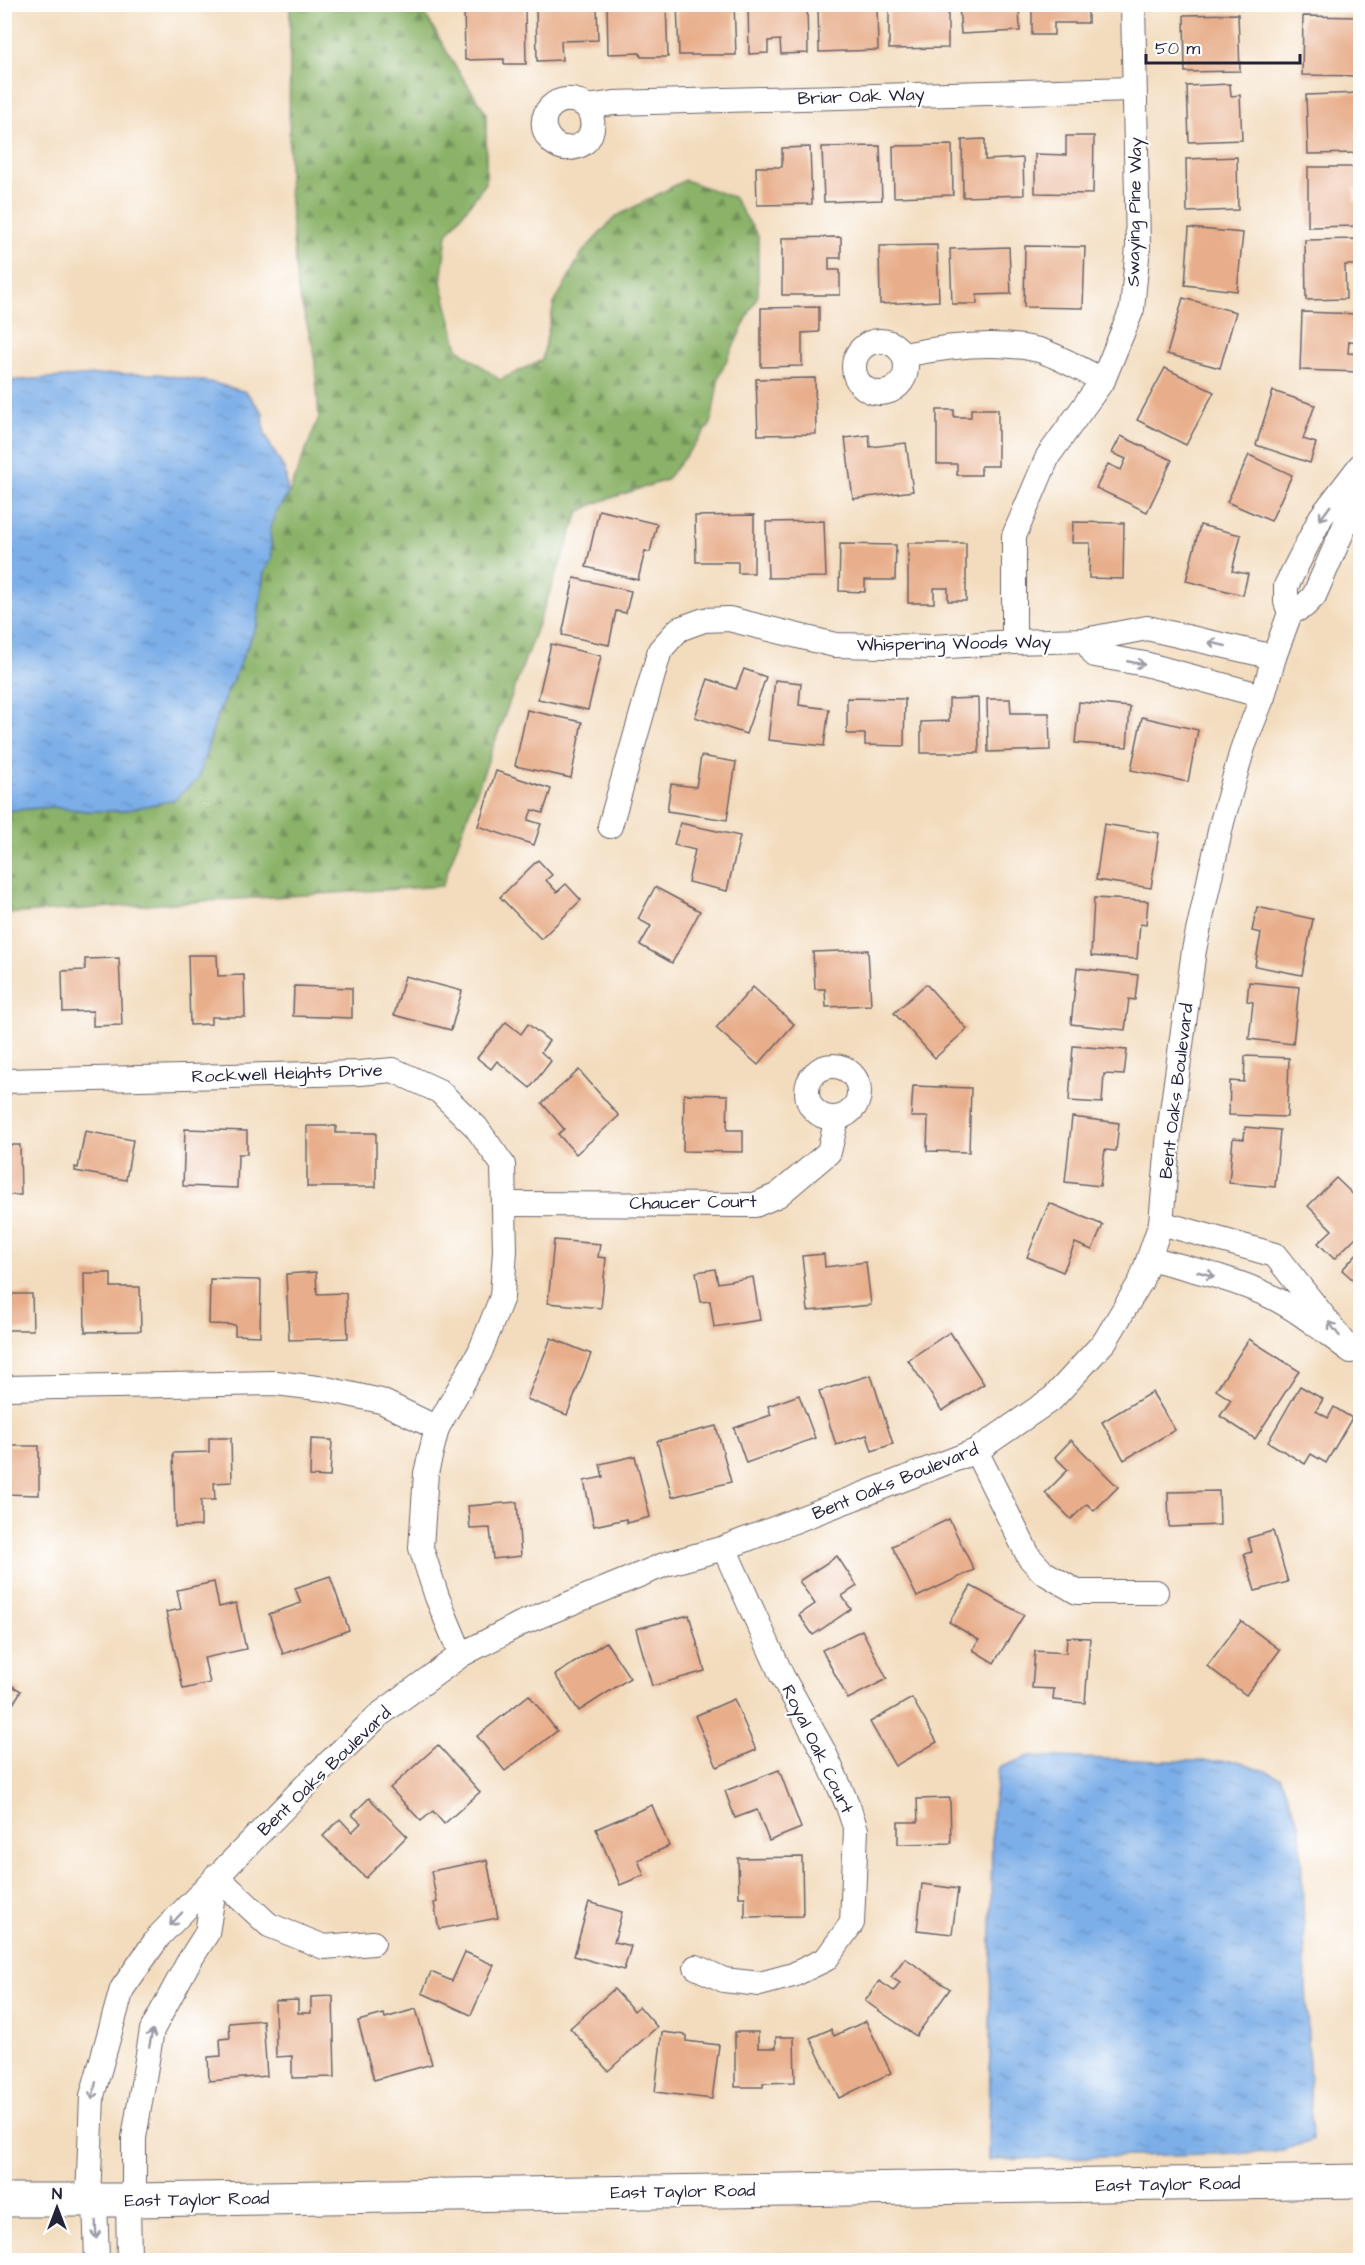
<svg xmlns="http://www.w3.org/2000/svg" width="1365" height="2265" font-family="'Architects Daughter',sans-serif">
<defs>
<pattern id="forest-firs" width="22" height="20" patternUnits="userSpaceOnUse" patternTransform="scale(1.5)"><rect width="22" height="20" fill="#8ab268"/><path d="M5 1l3.5 6h-7zM16 11l3.5 6h-7z" fill="#709057"/></pattern>
<pattern id="water-ripples" width="26" height="14" patternUnits="userSpaceOnUse" patternTransform="scale(1.5)"><rect width="26" height="14" fill="#7baee8"/><path d="M2 4q2-2 4 0t4 0M15 11q2-2 4 0t4 0" fill="none" stroke="#648dbd"/></pattern>
</defs>
<rect width="100%" height="100%" fill="#fff"/>
<filter id="ink" filterUnits="userSpaceOnUse"><feTurbulence type="fractalNoise" baseFrequency=".0167" numOctaves="2"/><feDisplacementMap in="SourceGraphic" scale="12" xChannelSelector="R" yChannelSelector="G"/><feConvolveMatrix kernelMatrix="1 2 1 2 8 2 1 2 1" color-interpolation-filters="sRGB"/></filter>
<filter id="wash" filterUnits="userSpaceOnUse"><feTurbulence type="fractalNoise" baseFrequency=".008" numOctaves="4" result="noise"/><feDisplacementMap in="SourceGraphic" scale="24" xChannelSelector="R" yChannelSelector="G"/><feGaussianBlur stdDeviation="1.35" result="paint"/><feColorMatrix in="noise" values="0 0 0 0 0 0 0 0 0 0 0 0 0 0 0 0 0 1.4 0 .05"/><feComposite in="paint" operator="in"/></filter>
<g filter="url(#wash)">
<rect width="100%" height="100%" fill="#f3dcbd"/>
<!-- forest -->
<polygon fill="url(#forest-firs)" stroke="#566a52" stroke-width="1.5" points="290,5 420,5 455,66 486,113 486,183 447,234 441,282 458,349 500,380 542,360 554,304 582,253 615,217 685,180 733,197 758,236 758,295 719,376 711,424 666,480 596,503 579,512 442,886 5,914 5,811 51,807 88,811 122,811 198,779 217,716 257,624 264,572 272,558 270,531 275,513 288,495 319,417 314,351 297,287 289,189"/>
<!-- water -->
<g fill="url(#water-ripples)" stroke="#4e6892" stroke-width="1.5">
<polygon points="112,374 158,374 210,382 246,392 263,413 264,430 271,447 285,470 288,495 275,513 270,530 272,558 264,572 257,624 217,716 198,779 174,800 122,811 88,811 51,807 5,811 5,381"/>
<polygon points="1030,1756 1158,1761 1238,1761 1280,1776 1300,1826 1312,2141 1275,2152 989,2160 992,1814 999,1768"/>
</g>
<g id="blocks">
<!-- building -->
<g fill="#e8ae8b">
<polygon points="536,4 597,4 598,40 561,41 562,60 537,61"/>
<polygon points="607,4 666,4 668,57 641,57 640,53 608,54"/>
<polygon points="677,4 734,4 736,55 679,55"/>
<polygon points="748,4 807,4 808,53 781,54 780,40 768,41 768,53 749,54"/>
<polygon points="818,4 877,4 878,50 819,52"/>
<polygon points="889,4 948,4 948,48 889,49"/>
<polygon points="959,4 1019,4 1020,31 961,34"/>
<polygon points="1032,4 1088,4 1088,23 1054,23 1054,35 1032,35"/>
<polygon points="525,5 526,64 504,64 504,59 465,60 464,6"/>
<polygon points="1238,14 1240,71 1185,72 1184,15"/>
<polygon points="1303,16 1360,17 1360,76 1302,75"/>
<polygon points="1230,84 1231,96 1240,95 1242,140 1189,142 1187,86"/>
<polygon points="1360,93 1360,153 1308,154 1306,95"/>
<polygon points="1066,136 1094,136 1093,194 1035,193 1035,154 1066,155"/>
<polygon points="985,139 985,160 1023,158 1024,195 963,197 962,140"/>
<polygon points="952,145 953,195 894,197 893,146"/>
<polygon points="880,146 882,200 824,202 822,147"/>
<polygon points="810,147 812,204 757,205 756,167 782,167 782,148"/>
<polygon points="1237,157 1238,210 1187,212 1186,159"/>
<polygon points="1308,167 1360,167 1360,188 1354,188 1354,202 1360,202 1360,226 1308,227"/>
<polygon points="1189,228 1243,233 1237,291 1185,285"/>
<polygon points="841,237 841,258 829,258 829,270 840,270 840,295 782,295 782,238"/>
<polygon points="1360,239 1360,265 1345,265 1346,299 1306,300 1305,240"/>
<polygon points="937,245 939,301 880,304 879,246"/>
<polygon points="1025,246 1085,247 1083,308 1024,307"/>
<polygon points="1009,247 1011,294 977,295 977,304 952,304 950,249"/>
<polygon points="1183,298 1236,312 1220,368 1167,354"/>
<polygon points="819,307 819,332 802,333 802,366 761,367 761,308"/>
<polygon points="1302,312 1360,314 1360,342 1349,341 1348,353 1360,354 1360,372 1300,370"/>
<polygon points="1165,368 1214,392 1186,445 1137,420"/>
<polygon points="815,378 816,434 758,435 756,379"/>
<polygon points="1273,391 1315,405 1303,439 1316,443 1310,463 1256,445"/>
<polygon points="971,409 998,409 998,466 981,466 981,475 957,475 957,464 937,464 937,410 954,410 954,417 971,417"/>
<polygon points="869,435 870,447 906,443 913,491 853,499 845,438"/>
<polygon points="1121,436 1172,460 1147,512 1096,488 1108,464 1121,470 1126,459 1112,453"/>
<polygon points="1249,455 1292,475 1271,521 1227,502"/>
<polygon points="599,510 657,524 650,552 645,551 638,580 586,567"/>
<polygon points="754,515 754,573 738,573 738,562 696,562 695,516"/>
<polygon points="824,521 826,577 768,578 766,522"/>
<polygon points="1073,522 1124,523 1123,579 1089,578 1090,543 1072,543"/>
<polygon points="1200,525 1241,535 1232,571 1248,574 1243,595 1186,581"/>
<polygon points="908,543 966,543 966,601 948,601 948,588 934,588 934,603 908,603"/>
<polygon points="840,544 896,545 895,580 865,580 865,592 839,591"/>
<polygon points="574,578 631,591 626,613 616,611 609,645 562,635"/>
<polygon points="551,644 601,656 588,710 538,699"/>
<polygon points="744,669 766,677 746,734 695,717 708,679 736,689"/>
<polygon points="775,680 801,683 799,705 829,709 824,746 768,740"/>
<polygon points="847,698 905,699 904,746 865,745 865,734 847,734"/>
<polygon points="978,698 979,753 921,753 921,722 949,721 949,699"/>
<polygon points="987,699 1010,699 1011,713 1049,713 1050,750 988,752"/>
<polygon points="1079,702 1130,707 1127,747 1075,743"/>
<polygon points="527,710 582,722 571,778 515,766"/>
<polygon points="1142,717 1198,730 1188,782 1131,770"/>
<polygon points="701,756 736,762 727,820 667,811 671,784 696,787"/>
<polygon points="496,771 551,789 543,813 532,810 528,820 541,824 534,845 478,826"/>
<polygon points="680,823 740,836 727,891 688,882 695,850 674,845"/>
<polygon points="1104,824 1159,833 1151,888 1096,880"/>
<polygon points="538,860 552,875 546,880 557,892 566,884 581,900 541,939 500,897"/>
<polygon points="655,887 700,911 672,963 640,945 651,926 638,919"/>
<polygon points="1094,898 1148,901 1146,925 1140,924 1137,959 1091,956"/>
<polygon points="1257,907 1313,919 1302,975 1255,966 1261,933 1252,931"/>
<polygon points="868,950 871,1005 826,1007 825,989 815,989 813,952"/>
<polygon points="188,955 217,955 218,976 244,975 245,1017 211,1017 211,1024 190,1025"/>
<polygon points="119,958 122,1025 93,1026 93,1011 63,1012 62,971 85,970 85,959"/>
<polygon points="1077,968 1138,975 1135,1000 1129,999 1125,1030 1071,1024"/>
<polygon points="405,976 462,991 451,1030 394,1015"/>
<polygon points="1249,982 1299,987 1293,1044 1249,1039 1253,1002 1247,1001"/>
<polygon points="926,984 967,1029 935,1058 894,1013"/>
<polygon points="294,986 352,988 352,1018 293,1016"/>
<polygon points="753,987 794,1024 758,1065 716,1028"/>
<polygon points="506,1022 521,1034 528,1024 549,1041 541,1052 551,1061 530,1088 497,1061 491,1069 477,1058"/>
<polygon points="1073,1046 1127,1050 1124,1075 1104,1074 1102,1103 1069,1101"/>
<polygon points="1245,1056 1289,1058 1287,1117 1229,1115 1230,1081 1244,1082"/>
<polygon points="579,1070 619,1116 576,1154 558,1134 564,1129 542,1103"/>
<polygon points="913,1086 971,1088 969,1152 927,1151 928,1117 911,1117"/>
<polygon points="684,1094 728,1095 727,1130 743,1130 743,1152 683,1151"/>
<polygon points="1072,1117 1119,1123 1116,1151 1105,1150 1100,1186 1065,1182"/>
<polygon points="307,1126 336,1126 336,1133 376,1133 376,1187 307,1187"/>
<polygon points="1245,1127 1280,1130 1275,1187 1229,1183 1233,1138 1244,1139"/>
<polygon points="185,1129 247,1131 247,1154 238,1154 237,1188 183,1186"/>
<polygon points="85,1131 133,1140 126,1180 75,1171 75,1167 78,1168"/>
<polygon points="4,1145 20,1145 21,1195 4,1195"/>
<polygon points="1336,1178 1360,1201 1360,1233 1334,1259 1318,1243 1332,1230 1308,1206"/>
<polygon points="1049,1203 1103,1225 1092,1250 1075,1243 1063,1272 1027,1257"/>
<polygon points="554,1240 600,1244 598,1257 606,1258 601,1308 548,1303"/>
<polygon points="1360,1250 1360,1283 1359,1285 1342,1270"/>
<polygon points="824,1254 825,1267 866,1262 871,1305 808,1311 802,1256"/>
<polygon points="715,1269 718,1283 753,1277 760,1320 714,1327 710,1301 701,1302 696,1272"/>
<polygon points="316,1272 317,1294 346,1293 348,1338 289,1340 286,1274"/>
<polygon points="84,1273 111,1273 111,1287 140,1287 141,1331 85,1332"/>
<polygon points="210,1279 261,1280 260,1336 235,1335 235,1325 209,1324"/>
<polygon points="4,1294 32,1294 33,1330 4,1330"/>
<polygon points="950,1332 984,1384 942,1411 908,1360"/>
<polygon points="551,1338 591,1354 567,1415 527,1399"/>
<polygon points="1249,1339 1299,1371 1255,1439 1220,1416 1231,1400 1216,1390"/>
<polygon points="871,1375 893,1444 872,1451 867,1435 836,1445 819,1391"/>
<polygon points="1300,1386 1323,1399 1316,1411 1328,1418 1334,1407 1352,1418 1326,1463 1311,1454 1305,1464 1268,1442"/>
<polygon points="1152,1392 1175,1430 1124,1460 1102,1422"/>
<polygon points="799,1395 815,1438 746,1463 734,1428 771,1415 768,1406"/>
<polygon points="716,1426 731,1482 672,1497 657,1441"/>
<polygon points="209,1438 231,1438 232,1482 214,1483 215,1500 201,1500 201,1526 175,1527 173,1453 209,1452"/>
<polygon points="311,1439 332,1440 330,1477 310,1476"/>
<polygon points="1071,1440 1118,1487 1094,1511 1087,1504 1071,1519 1045,1493 1068,1470 1055,1457"/>
<polygon points="4,1446 39,1446 39,1495 4,1494"/>
<polygon points="635,1456 650,1517 627,1523 626,1519 594,1526 584,1481 603,1477 600,1464"/>
<polygon points="1219,1491 1220,1525 1169,1527 1168,1492"/>
<polygon points="517,1502 521,1556 493,1559 490,1528 470,1529 468,1506"/>
<polygon points="949,1519 974,1570 917,1597 892,1546"/>
<polygon points="1273,1531 1288,1582 1255,1591 1244,1554 1252,1552 1248,1538"/>
<polygon points="837,1556 857,1586 842,1596 851,1609 813,1635 799,1615 815,1604 799,1581"/>
<polygon points="330,1576 349,1630 283,1654 269,1614 301,1603 295,1588"/>
<polygon points="214,1582 219,1607 236,1603 246,1649 204,1658 210,1683 183,1689 166,1612 181,1609 177,1590"/>
<polygon points="971,1586 1024,1615 994,1663 973,1650 979,1640 949,1622"/>
<polygon points="689,1615 705,1671 652,1686 636,1629"/>
<polygon points="1241,1621 1280,1650 1246,1695 1207,1666"/>
<polygon points="862,1630 887,1679 848,1699 822,1650"/>
<polygon points="1067,1637 1090,1638 1085,1703 1053,1700 1054,1689 1032,1688 1035,1651 1066,1653"/>
<polygon points="606,1642 630,1678 579,1711 555,1675"/>
<polygon points="4,1681 21,1691 10,1709 4,1706"/>
<polygon points="529,1695 557,1731 505,1771 477,1736"/>
<polygon points="912,1698 937,1742 895,1766 870,1722"/>
<polygon points="734,1699 756,1750 717,1767 695,1716"/>
<polygon points="438,1745 480,1792 444,1824 433,1811 421,1821 390,1788"/>
<polygon points="779,1770 801,1828 769,1841 757,1810 735,1818 725,1791"/>
<polygon points="369,1798 407,1836 366,1878 323,1836 340,1819 352,1832 361,1823 352,1815"/>
<polygon points="950,1798 951,1843 898,1844 898,1822 918,1822 917,1799"/>
<polygon points="652,1805 669,1846 638,1860 644,1875 620,1885 596,1829"/>
<polygon points="802,1857 803,1916 745,1917 745,1897 739,1897 738,1858"/>
<polygon points="487,1860 498,1918 439,1929 434,1903 437,1902 431,1871"/>
<polygon points="922,1884 958,1889 952,1934 917,1930"/>
<polygon points="589,1902 622,1912 614,1942 631,1946 624,1970 574,1956"/>
<polygon points="465,1952 494,1965 471,2015 422,1993 431,1972 452,1981"/>
<polygon points="905,1958 950,1989 916,2036 865,2001 879,1981 894,1991 900,1983 891,1977"/>
<polygon points="614,1989 634,2011 639,2006 657,2027 608,2071 570,2028"/>
<polygon points="333,1996 335,2077 292,2078 292,2056 276,2057 275,2001 298,2000 298,2013 311,2013 311,1997"/>
<polygon points="416,2009 432,2064 374,2080 358,2021 384,2014 385,2018"/>
<polygon points="263,2020 267,2076 209,2081 208,2057 221,2056 220,2039 230,2038 229,2023"/>
<polygon points="866,2021 891,2073 839,2098 810,2038 831,2029 834,2036"/>
<polygon points="662,2032 686,2035 686,2041 719,2045 712,2099 655,2092"/>
<polygon points="735,2032 758,2032 758,2048 776,2048 776,2037 794,2037 795,2082 763,2083 763,2087 735,2087"/>
</g>
</g>
</g>
<g filter="url(#ink)">
<use href="#blocks" fill-opacity="0" stroke="#6b6368" stroke-width="1.5"/>
<g fill="none" stroke-linecap="round" stroke-linejoin="round">
<defs>
<g id="minor">
<path d="M587 107C598 124 592 147 569 148 563 149 557 146 552 142 528 117 561 85 587 107L614 103 1134 89"/>
<circle cx="880" cy="367" r="26"/>
<path d="M904 355C947 346 996 340 1039 350 1059 356 1083 371 1103 380"/>
<polyline points="1360,466 1321,517 1286,586 1286,602 1290,613 1304,606 1314,596 1360,491"/>
<polyline points="1014,642 1014,536 1048,456 1103,380 1132,309 1138,247 1133,4"/>
<polyline points="1263,696 1145,664 1095,655 1085,640 1147,628 1274,657"/>
<polyline points="610,826 660,650 679,629 704,620 729,619 835,645 933,647 1014,642 1085,640"/>
<circle cx="833" cy="1092" r="26"/>
<polyline points="4,1081 360,1073 393,1070 439,1091 476,1127 503,1165 505,1250 502,1297 480,1352 437,1428 426,1473 421,1548 437,1597 461,1655"/>
<polyline points="505,1204 755,1205 778,1195 829,1152 837,1118"/>
<path d="M1149 1258C1190 1269 1232 1278 1270 1296 1299 1310 1325 1332 1351 1351L1275 1255 1161 1223"/>
<polyline points="4,1388 276,1383 326,1389 381,1401 437,1428"/>
<polyline points="976,1451 1029,1557 1043,1572 1077,1592 1156,1592"/>
<polyline points="216,1876 269,1925 324,1947 373,1943"/>
<polyline points="696,1967 724,1980 760,1984 793,1975 826,1959 852,1923 856,1830 848,1806 824,1752 782,1676 724,1548"/>
<polyline points="88,2200 92,2096 122,1989 159,1936 315,1776 379,1715 461,1655 520,1624 666,1564 724,1548 976,1451 1053,1398 1105,1341 1141,1281 1161,1223 1169,1133 1194,950 1222,822 1243,747 1263,696 1274,657 1290,613"/>
<polyline points="95,2200 97,2260"/>
<polyline points="128,2200 129,2260"/>
<polyline points="134,2200 134,2138 152,2030 188,1963 207,1933 216,1876"/>
</g>
<polyline id="secondary" points="4,2200 134,2200 1360,2181"/>
</defs>
<!-- minor casing -->
<use href="#minor" stroke="#6b6368" stroke-width="26"/>
<!-- secondary casing -->
<use href="#secondary" stroke="#6b6368" stroke-width="35"/>
<!-- minor -->
<use href="#minor" stroke="#fff" stroke-width="24"/>
<!-- secondary -->
<use href="#secondary" stroke="#fff" stroke-width="33"/>
</g>
<!-- one-way arrows -->
<defs><path id="oneway-shaft" d="M-6 0H5M1.5-3L5.5 0L1.5 3" fill="none" stroke-width="1.6" stroke-linecap="round" stroke-linejoin="round" transform="scale(1.5)"/></defs>
<g stroke="#9c9ca7">
<use href="#oneway-shaft" transform="translate(1325 513) rotate(126)"/>
<use href="#oneway-shaft" transform="translate(1217 644) rotate(-167)"/>
<use href="#oneway-shaft" transform="translate(1136 663) rotate(11)"/>
<use href="#oneway-shaft" transform="translate(1206 1274) rotate(16)"/>
<use href="#oneway-shaft" transform="translate(1334 1329) rotate(-128)"/>
<use href="#oneway-shaft" transform="translate(176 1919) rotate(133)"/>
<use href="#oneway-shaft" transform="translate(151 2038) rotate(-79)"/>
<use href="#oneway-shaft" transform="translate(94 2091) rotate(102)"/>
<use href="#oneway-shaft" transform="translate(96 2230) rotate(88)"/>
</g>
</g>
<g text-anchor="middle" stroke-width="4.5" stroke-linejoin="round" paint-order="stroke">
<!-- street labels -->
<g font-size="18" fill="#22223b" stroke="#fff">
<text transform="translate(861 96) rotate(-2)" y="6">Briar Oak Way</text>
<text transform="translate(1134 212) rotate(-89)" y="6">Swaying Pine Way</text>
<text transform="translate(954 643) rotate(-1)" y="6">Whispering Woods Way</text>
<text transform="translate(287 1073) rotate(-2)" y="6">Rockwell Heights Drive</text>
<text transform="translate(1176 1091) rotate(-83)" y="6">Bent Oaks Boulevard</text>
<text transform="translate(693 1202) rotate(-1)" y="6">Chaucer Court</text>
<text transform="translate(895 1481) rotate(-22)" y="6">Bent Oaks Boulevard</text>
<text transform="translate(818 1749) rotate(64)" y="6">Royal Oak Court</text>
<text transform="translate(324 1771) rotate(-44)" y="6">Bent Oaks Boulevard</text>
<text transform="translate(1168 2184) rotate(-1)" y="6">East Taylor Road</text>
<text transform="translate(683 2191) rotate(-1)" y="6">East Taylor Road</text>
<text transform="translate(197 2199) rotate(-1)" y="6">East Taylor Road</text>
</g>
</g>
<!-- margin -->
<rect width="1365" height="2265" fill="none" stroke="#fff" stroke-width="24"/>
<!-- north arrow -->
<g transform="translate(57 2208)" stroke="#ffffff" stroke-width="4.5" paint-order="stroke">
<path d="M0-4.5L10 22L0 15L-10 22Z" fill="#22223b"/>
<text y="-9" font-size="16" font-weight="bold" text-anchor="middle" fill="#22223b">N</text>
</g>
<!-- scale -->
<path d="M1146 54v9h154v-9" fill="none" stroke="#22223b" stroke-width="3"/>
<text x="1155" y="54" font-size="18" fill="#22223b" stroke="#ffffff" stroke-width="4.5" paint-order="stroke">50 m</text>
</svg>
